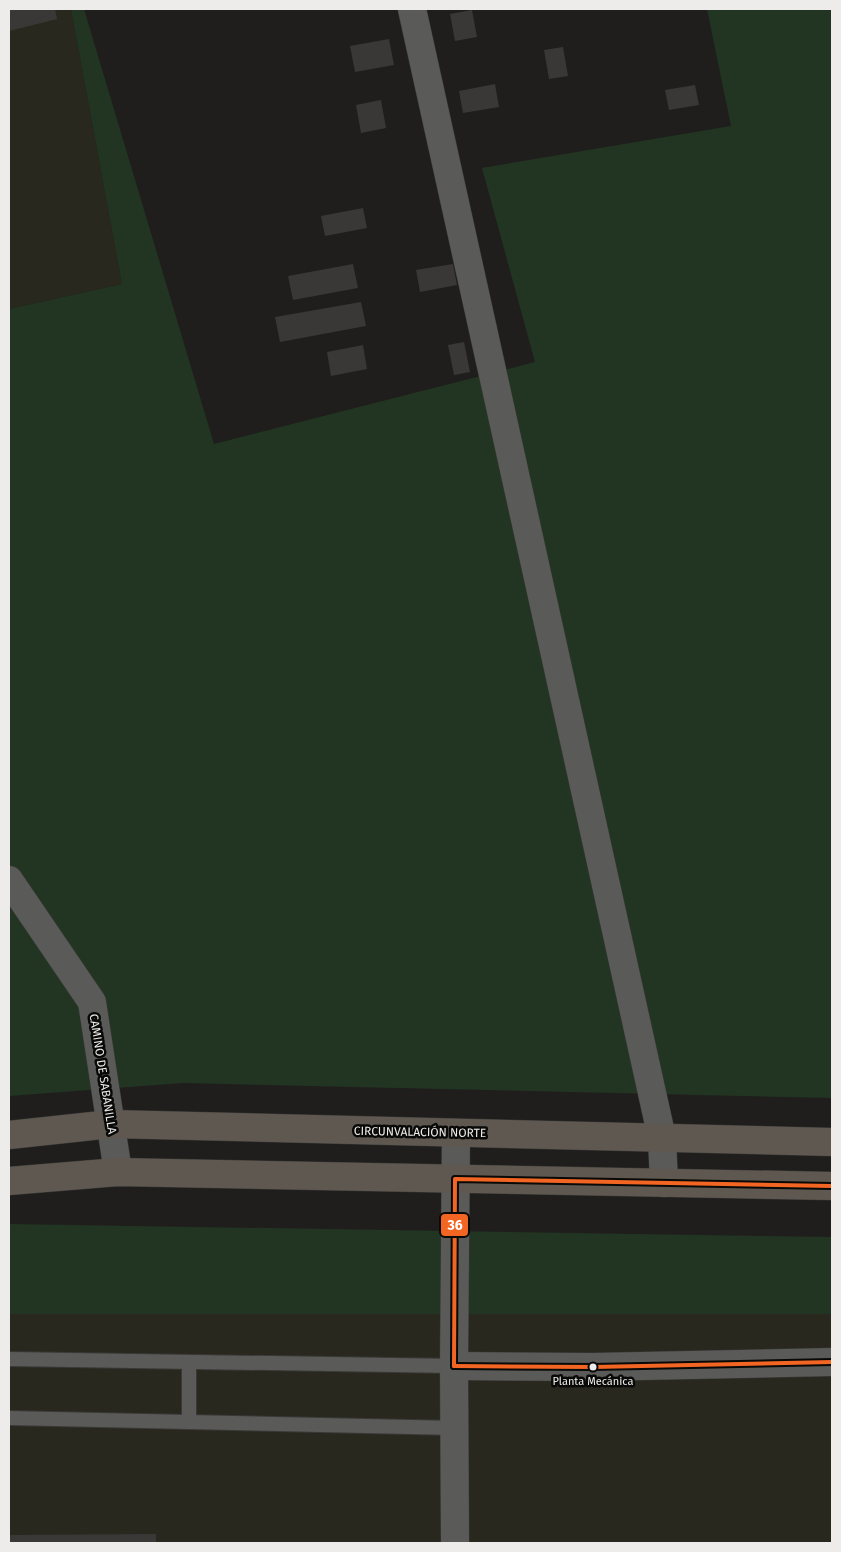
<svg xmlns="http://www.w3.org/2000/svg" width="841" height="1552" font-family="'Fira Sans',sans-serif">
<rect width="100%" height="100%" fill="#1f1e1c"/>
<!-- built -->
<g fill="#29281f">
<polygon points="9,9 71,9 122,284 9,309"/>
<rect x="9" y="1314" width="823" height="229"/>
</g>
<!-- green -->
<g fill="#223522">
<polygon points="71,9 84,9 214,444 535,362 482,168 731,126 707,9 832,9 832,1098 183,1083 9,1096 9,309 122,284"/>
<polygon points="9,1224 832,1237 832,1314 9,1314"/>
</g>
<!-- building -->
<g fill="#393837">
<polygon points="9,9 55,9 57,19 9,31"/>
<polygon points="472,10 477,37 455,41 450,14"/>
<polygon points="389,39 394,65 355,72 350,46"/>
<polygon points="563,47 568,76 549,79 544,50"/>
<polygon points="495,84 499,107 463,113 459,91"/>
<polygon points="695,85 699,105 669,110 665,90"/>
<polygon points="381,100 386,128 361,133 356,105"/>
<polygon points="363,208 367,228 325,236 321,216"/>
<polygon points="353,264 358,288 293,300 288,276"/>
<polygon points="453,264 457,285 420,292 416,270"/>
<polygon points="361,302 366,326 280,342 275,317"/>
<polygon points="464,342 470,372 454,375 448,345"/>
<polygon points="363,345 367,369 331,376 327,352"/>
<polygon points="156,1534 156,1543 9,1543 9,1535"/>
</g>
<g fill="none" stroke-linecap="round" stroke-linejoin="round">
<defs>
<g id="service">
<polyline points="9,1359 454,1366"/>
<polyline points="189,1362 189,1422"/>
<polyline points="9,1418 455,1428"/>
</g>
<g id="minor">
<polyline points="412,9 662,1138 664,1183"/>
<polyline points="9,880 92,1002 118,1172"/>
<polyline points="454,1366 593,1367 832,1362"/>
<polyline points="455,1543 454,1366 456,1133"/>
</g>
<g id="trunk">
<polyline points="9,1135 111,1124 832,1142"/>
<polyline points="9,1181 118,1172 832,1186"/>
</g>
</defs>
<!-- service casing -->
<use href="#service" stroke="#3a3937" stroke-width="16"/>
<!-- minor casing -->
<use href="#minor" stroke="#3a3937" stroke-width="29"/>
<!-- trunk casing -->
<use href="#trunk" stroke="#3a3937" stroke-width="29"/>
<!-- service -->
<use href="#service" stroke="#5a5a58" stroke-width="14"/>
<!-- minor -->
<use href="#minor" stroke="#5a5a58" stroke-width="28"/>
<!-- trunk -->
<use href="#trunk" stroke="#5f5850" stroke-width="28"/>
<defs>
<g id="bus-1">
<polyline points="454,1366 455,1179 832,1186"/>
<polyline points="454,1366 593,1367 832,1362"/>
</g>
</defs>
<!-- bus-1 casing -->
<use href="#bus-1" stroke="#090908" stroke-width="8"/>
<!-- bus-1 -->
<use href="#bus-1" stroke="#f26522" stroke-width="4"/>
</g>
<!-- markers -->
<circle fill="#edecea" stroke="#090908" stroke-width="2" cx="593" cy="1367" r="4.5"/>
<g text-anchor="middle" stroke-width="5" stroke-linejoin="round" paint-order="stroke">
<!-- bus labels -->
<g font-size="11" fill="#edecea" stroke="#090908">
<text x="593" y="1385">Planta Mecánica</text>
</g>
<!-- street labels -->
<g font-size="12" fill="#edecea" stroke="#090908">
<text transform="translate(103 1074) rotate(81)" y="4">CAMINO DE SABANILLA</text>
<text transform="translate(420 1132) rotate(1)" y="4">CIRCUNVALACIÓN NORTE</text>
</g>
</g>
<rect stroke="#090908" stroke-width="2" x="440" y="1213" width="29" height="24" rx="5" fill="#f26522"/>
<g font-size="14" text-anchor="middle" font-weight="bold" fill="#fff">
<text x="455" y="1230">36</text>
</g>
<!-- border -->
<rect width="841" height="1552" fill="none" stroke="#edecea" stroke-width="20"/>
</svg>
